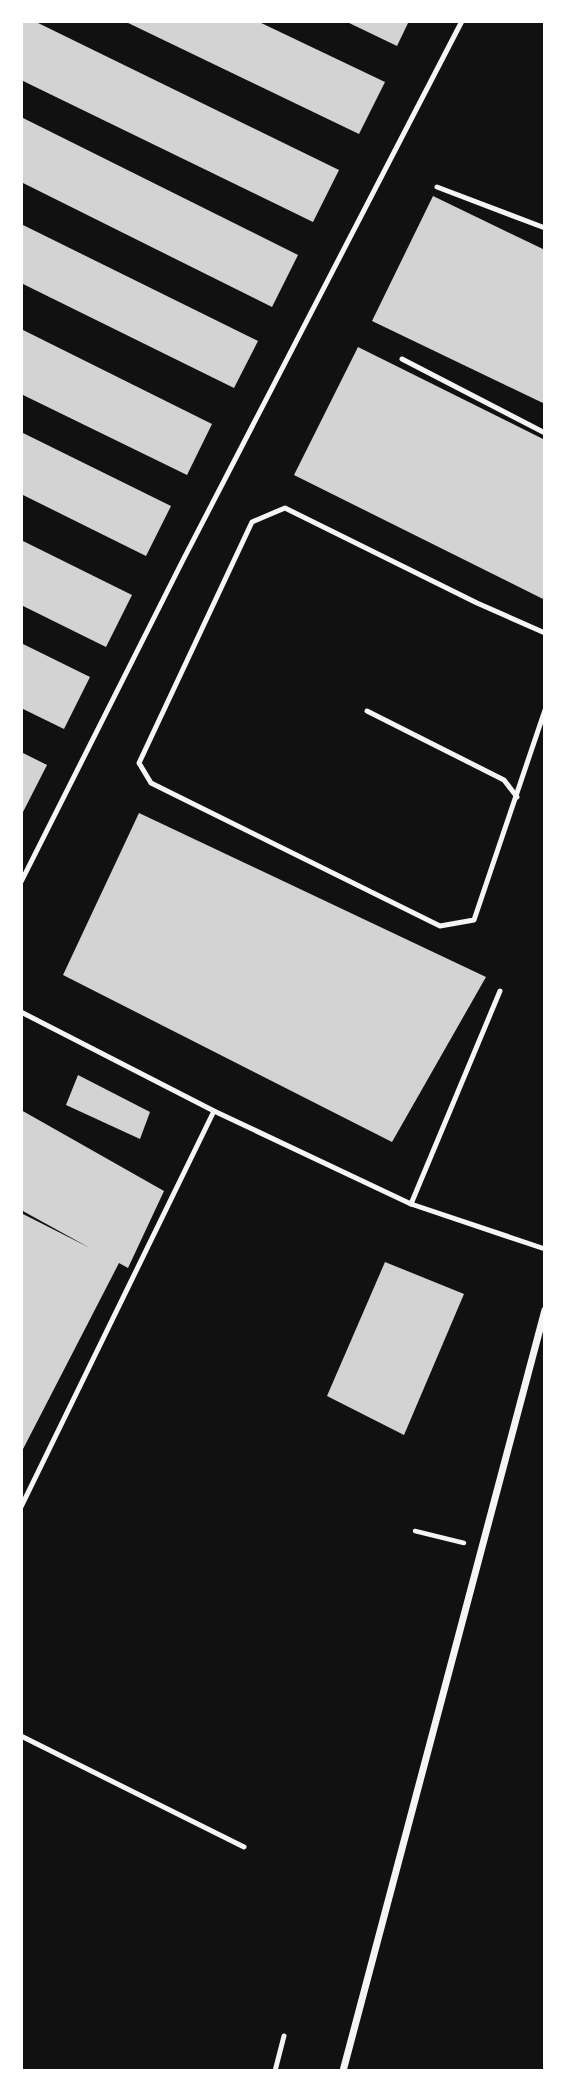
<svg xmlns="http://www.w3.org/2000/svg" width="566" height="2092" font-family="Rubik,sans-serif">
<rect width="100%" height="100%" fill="#111"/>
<!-- building -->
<g fill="#d3d3d3">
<polygon points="21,21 34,21 339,170 313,222 21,80"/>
<polygon points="124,21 257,21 385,82 359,134"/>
<polygon points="345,21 409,21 397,46"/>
<polygon points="21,117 298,255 272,307 21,182"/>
<polygon points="433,196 545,250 545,404 372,321"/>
<polygon points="21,224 258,341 234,388 21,283"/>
<polygon points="21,329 212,424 187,475 21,394"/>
<polygon points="358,347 545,440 545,600 294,475"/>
<polygon points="21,432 171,506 146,556 21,494"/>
<polygon points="21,540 132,595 106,647 21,605"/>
<polygon points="21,643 90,677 64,729 21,708"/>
<polygon points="21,752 47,765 23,812 21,811"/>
<polygon points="139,813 486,977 392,1142 63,975"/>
<polygon points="78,1075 150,1112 140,1139 66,1105"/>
<polygon points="21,1110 164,1191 128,1268 119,1263 21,1453 21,1213 90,1248 21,1210"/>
<polygon points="385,1262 464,1294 404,1435 327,1396"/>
</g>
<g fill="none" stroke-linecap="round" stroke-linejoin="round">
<!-- path -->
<polyline stroke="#f5f5f5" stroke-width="4.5" points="415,1531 464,1543"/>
<!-- service -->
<g stroke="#f5f5f5" stroke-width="5">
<polyline points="437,187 545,228"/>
<polyline points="402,359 545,433"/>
<polyline points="545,633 477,603 285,508 252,522 139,763 151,783 440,926 474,920 545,710"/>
<polyline points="367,711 504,780 517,797"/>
<polyline points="21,882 182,562 462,21"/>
<polyline points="21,1012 214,1111 411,1204 545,1249"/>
<polyline points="411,1204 500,991"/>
<polyline points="21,1507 214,1111"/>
<polyline points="21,1736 244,1847"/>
<polyline points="275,2071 284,2036"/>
</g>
<!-- minor -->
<polyline stroke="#f5f5f5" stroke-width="7" points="343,2071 545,1310"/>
</g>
<!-- border -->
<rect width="566" height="2092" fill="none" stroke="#ffffff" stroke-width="46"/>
</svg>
